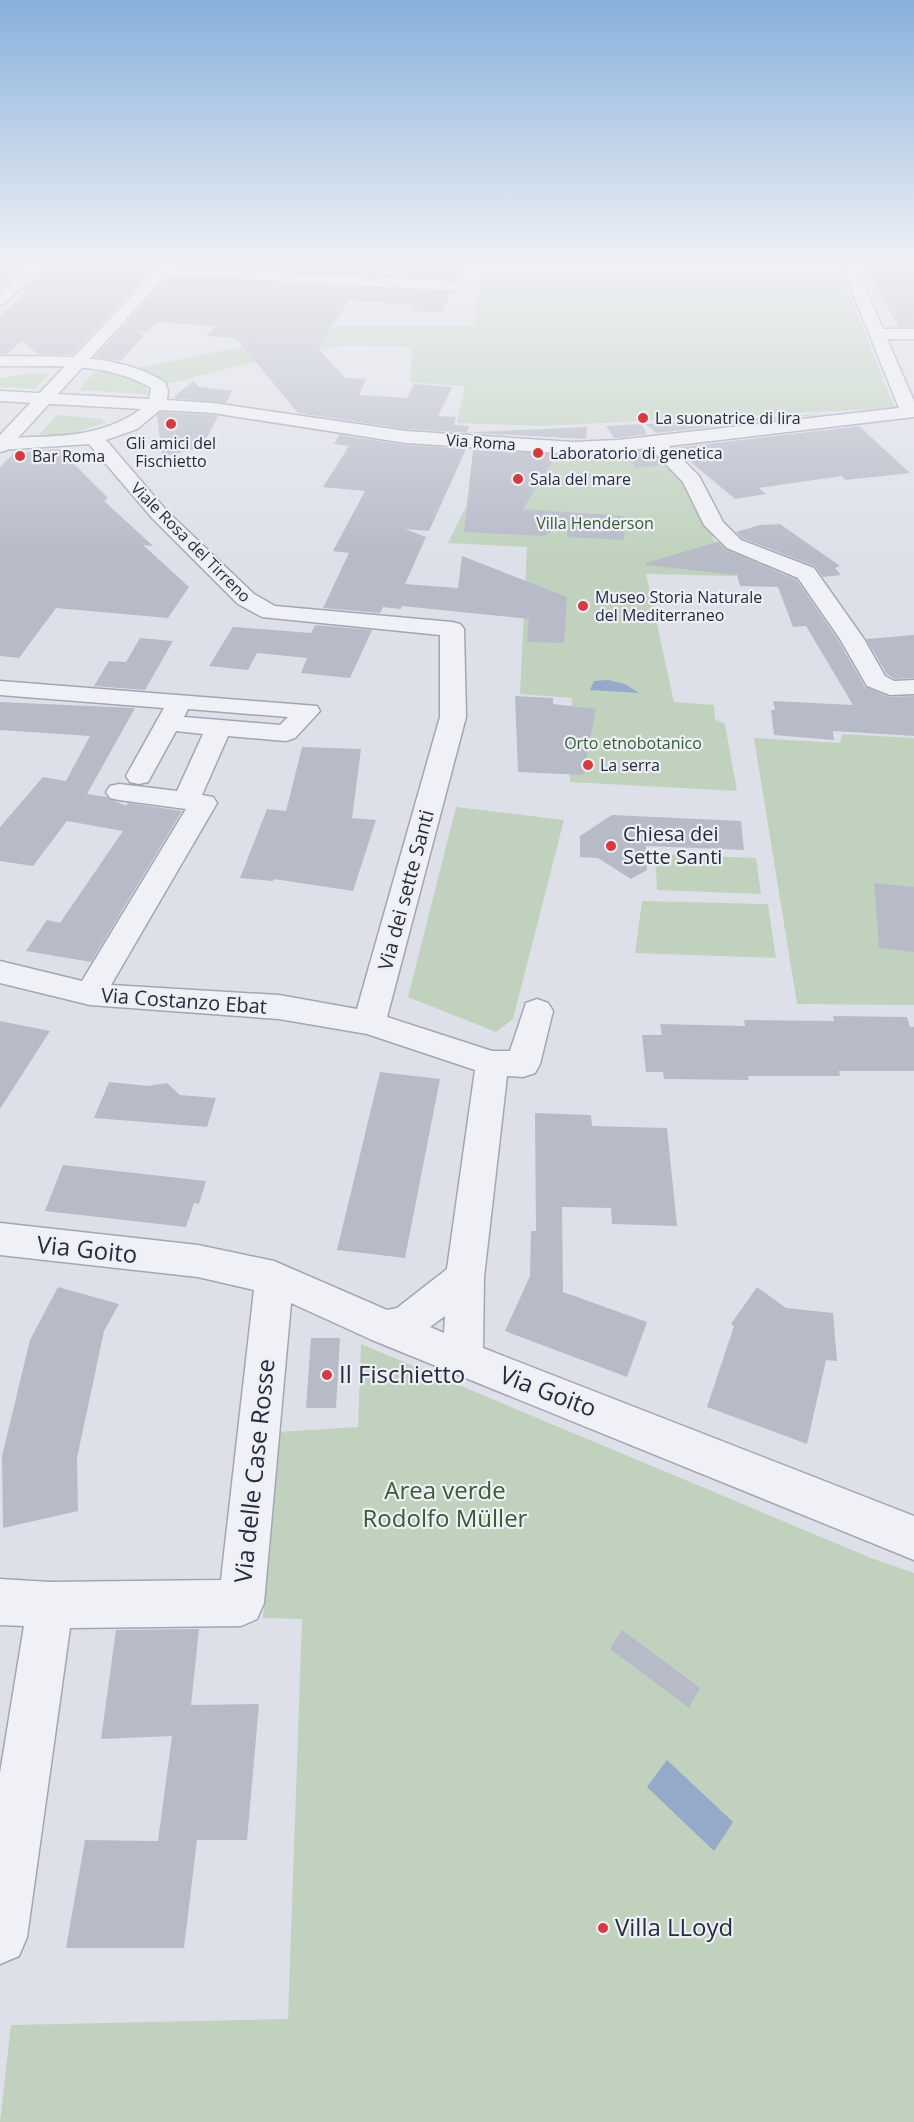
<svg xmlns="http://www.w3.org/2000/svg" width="914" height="2122" font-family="'Open Sans',sans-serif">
<rect width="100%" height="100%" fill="#dde0e8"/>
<!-- green -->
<g fill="#c0d2be">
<polygon points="486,259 835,259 895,408 544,426 457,423 465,386 410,382 412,347 345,345 254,362 159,386 128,370 342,326 473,326"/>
<path d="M95 371C116 372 133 375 148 390V394L79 390Z"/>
<polygon points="32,373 49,374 35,389 0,387 0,378"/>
<polygon points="57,415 103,419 101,421 106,422 80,431 81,434 37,437"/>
<polygon points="497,445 587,451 654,447 690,491 687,492 690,496 698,497 714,541 729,544 794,569 733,568 735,576 646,574 674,702 714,705 715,719 725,724 737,791 570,782 572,698 520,694 527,547 448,543"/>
<polygon points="842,734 914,738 914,1005 797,1004 754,738 840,743"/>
<polygon points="456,807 564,820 513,1019 496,1032 408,997"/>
<polygon points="655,854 756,858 761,894 657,890"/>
<polygon points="642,901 768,904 776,958 635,953"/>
<polygon points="361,1344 871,1558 914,1573 914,2122 0,2122 11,2025 288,2019 302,1619 263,1618 277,1432 358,1427"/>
</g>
<!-- water -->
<g fill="#96a9ca">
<polygon points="608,680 625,684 639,693 590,690 594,681"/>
<polygon points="667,1760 733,1822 714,1851 647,1787"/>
</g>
<!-- building -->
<g fill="#b7bbc8">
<polygon points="0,259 32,259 0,289"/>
<polygon points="52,259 110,259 161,261 72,355 37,354 22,340 8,354 0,354 0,316 28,290 21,290"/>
<polygon points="190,259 468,259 457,281 178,266"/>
<polygon points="865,259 914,259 914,327 899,327 867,271 870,271"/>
<polygon points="168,277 451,293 442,313 413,311 416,305 349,300 318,348 345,378 366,379 359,395 407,398 414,384 452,387 438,416 456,417 454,425 469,426 467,432 473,433 406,429 298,413 236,338 206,336 215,326 157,322 147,332 138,331 144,336 121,361 95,357"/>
<polygon points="193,381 199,387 232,391 226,403 173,398"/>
<polygon points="161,412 213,415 218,416 202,447 162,457 157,415"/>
<polygon points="823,414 656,433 645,424 682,422"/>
<polygon points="642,424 647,434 618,438 614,438 606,426"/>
<polygon points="859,426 910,473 845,480 842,476 759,488 766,494 735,499 674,448"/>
<polygon points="587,427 586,439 474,433 474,432"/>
<polygon points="339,435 406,445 466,449 429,531 405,529 426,537 405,584 458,588 462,556 567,597 564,643 527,642 529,619 402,606 401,609 383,607 380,613 323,608 349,553 333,551 365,491 323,487 349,446 334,444"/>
<polygon points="59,449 108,498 104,501 153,546 143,545 189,587 168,618 56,608 19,658 0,656 0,467 14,453"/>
<polygon points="473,450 585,455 585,458 555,457 523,509 625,516 624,540 567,537 568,521 544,536 464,532"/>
<polygon points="649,450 663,465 636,468 625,452"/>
<polygon points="780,524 840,566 835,568 841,575 823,577 815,566 742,538 736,532 760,525"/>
<polygon points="717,542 726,550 797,580 838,640 865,687 889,697 914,696 914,736 833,731 834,740 774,735 771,710 775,710 773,701 853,705 806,626 793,627 778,587 740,586 737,575 646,565 646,563"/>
<polygon points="315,625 372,630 350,678 301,673 307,658 257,653 248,670 209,666 233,627 311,633"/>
<polygon points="914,635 914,678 895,679 887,674 866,639"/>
<polygon points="140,638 173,641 145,690 94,686 109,661 126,662"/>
<polygon points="515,696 553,698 553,704 596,709 583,775 518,772"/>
<polygon points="0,702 135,708 87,794 107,797 126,806 128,803 182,811 91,962 26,951 47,920 60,923 123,831 67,821 33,866 0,861 0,827 43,777 66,781 90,736 0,730"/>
<polygon points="302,747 361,749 352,818 376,820 353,891 274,879 273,881 240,878 267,809 286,811"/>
<polygon points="612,815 741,821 744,850 646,846 647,870 631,879 598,858 580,857 580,836"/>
<polygon points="874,883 914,887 914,952 879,948"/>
<polygon points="833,1016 907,1017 910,1027 914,1027 914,1071 839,1071 840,1076 748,1076 749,1080 664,1079 663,1072 646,1072 642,1035 662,1035 660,1024 745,1026 744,1020 834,1021"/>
<polygon points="0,1021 50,1031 0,1109"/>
<polygon points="380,1072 440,1079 405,1258 337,1250"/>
<polygon points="109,1082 148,1086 167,1083 180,1095 216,1098 207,1127 94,1118"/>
<polygon points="535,1113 591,1115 592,1126 667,1128 677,1226 612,1224 611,1208 562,1207 563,1292 647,1322 627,1377 505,1331 530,1276 531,1231 536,1231"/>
<polygon points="63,1165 206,1181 199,1204 194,1203 186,1227 45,1211"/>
<polygon points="58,1287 119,1304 104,1331 77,1458 78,1511 3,1528 2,1456 30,1340"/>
<polygon points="757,1287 786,1308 833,1313 837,1361 826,1360 807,1444 707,1407 734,1326 731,1324"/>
<polygon points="311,1338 340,1338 336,1408 306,1408"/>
<polygon points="199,1629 191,1705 259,1704 247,1840 197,1840 184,1948 66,1948 85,1840 158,1841 172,1736 101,1739 116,1630"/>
<polygon points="622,1630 700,1688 689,1708 610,1649"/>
</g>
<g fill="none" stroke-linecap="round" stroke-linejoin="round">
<defs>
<g id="minor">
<polygon points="35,259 50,259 5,303 0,305 0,292"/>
<path d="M839 259H853L883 329H914V339H887L914 401V417L669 446 699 476 723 522 741 540 814 568 864 639 885 676 894 681 914 680V694L890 695 867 686 840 639 798 578 727 548 704 525 683 482 650 448 573 454 406 443 213 413 160 410 137 429 106 440 166 510 254 594 275 606 452 622 460 624 464 629 466 717 387 1017 492 1051H510L526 1003 537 999 548 1003 553 1011 540 1064 535 1073 523 1077 507 1076 484 1277 483 1348 914 1516V1560L372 1340 291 1303 264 1603 257 1619 241 1626 70 1628 27 1937 19 1956 0 1964V1773L24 1626 0 1625V1579L50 1582 221 1580 254 1290 198 1277 0 1255V1223L198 1245 274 1261 387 1310 397 1308 447 1269 475 1070 367 1034 279 1019 90 1005 0 983V961L82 981 186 809 119 800 110 798 106 792 110 786 119 784 177 791 203 734 176 731 148 782 139 784 130 782 126 776 164 708 0 695V681L317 706 320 711 295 738 286 741 228 736 202 795 213 797 217 803 111 985 279 995 357 1009 440 717V635L262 617 238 604 152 518 89 444 0 450V438C49 436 99 440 141 409L0 401V391L149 399 151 388C106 361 50 367 0 366V356C56 357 116 352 165 382L168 391 167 400 213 403 406 431 573 442 618 440 899 408ZM188 709 288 717 280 725 184 717ZM445 1316 444 1333 430 1327Z"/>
<polygon points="162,267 453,281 461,286 453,291 157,274 155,271 157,268"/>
</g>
<polygon id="tertiary" points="166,259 181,259 7,450 0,452 0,435"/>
</defs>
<!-- minor casing -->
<use href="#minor" stroke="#a2a6b2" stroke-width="3"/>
<!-- tertiary casing -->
<use href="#tertiary" stroke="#a2a6b2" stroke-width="3"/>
<!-- minor -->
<use href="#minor" fill="#f0f1f6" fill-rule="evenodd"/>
<!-- tertiary -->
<use href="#tertiary" fill="#f0f1f6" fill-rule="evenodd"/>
</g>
<!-- sky -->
<linearGradient id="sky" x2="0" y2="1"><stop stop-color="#87b0dc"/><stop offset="0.47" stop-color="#f0f1f5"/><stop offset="1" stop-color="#f0f1f5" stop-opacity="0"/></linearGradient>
<rect width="914" height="556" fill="url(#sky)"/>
<!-- markers -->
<g fill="#d53a3f" stroke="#edeff5" stroke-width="2">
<circle cx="643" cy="418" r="6"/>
<circle cx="171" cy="424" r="6"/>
<circle cx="538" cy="453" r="6"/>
<circle cx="20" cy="456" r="6"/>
<circle cx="518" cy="479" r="6"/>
<circle cx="583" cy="606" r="6"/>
<circle cx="588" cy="765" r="6"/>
<circle cx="611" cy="846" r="6"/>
<circle cx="327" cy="1375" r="6"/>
<circle cx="603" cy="1928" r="6"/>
</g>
<g text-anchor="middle" stroke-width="4.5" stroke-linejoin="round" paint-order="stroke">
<!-- far-poi labels -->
<g font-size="16" fill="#262c3f" stroke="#edeff5" text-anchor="start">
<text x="655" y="424">La suonatrice di lira</text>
<text x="171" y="449" text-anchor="middle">Gli amici del<tspan x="171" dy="18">Fischietto</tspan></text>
<text x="550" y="459">Laboratorio di genetica</text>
<text x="32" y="462">Bar Roma</text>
<text x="530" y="485">Sala del mare</text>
<text x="595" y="603">Museo Storia Naturale<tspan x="595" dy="18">del Mediterraneo</tspan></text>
<text x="600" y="771">La serra</text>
</g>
<!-- far-street labels -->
<g font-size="16" fill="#262c3f" stroke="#edeff5">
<text transform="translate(481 442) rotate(4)" y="6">Via Roma</text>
<text transform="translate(191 542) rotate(45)" y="6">Viale Rosa del Tirreno</text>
</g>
<!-- far-park labels -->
<g font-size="16" fill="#355c32" stroke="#edeff5">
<text x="595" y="529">Villa Henderson</text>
<text x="633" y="749">Orto etnobotanico</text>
</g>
<!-- poi labels -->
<g font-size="20" fill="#262c3f" stroke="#edeff5" text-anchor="start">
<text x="623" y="841">Chiesa dei<tspan x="623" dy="23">Sette Santi</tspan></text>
</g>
<!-- street labels -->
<g font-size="20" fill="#262c3f" stroke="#edeff5">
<text transform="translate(406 890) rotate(-75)" y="7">Via dei sette Santi</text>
<text transform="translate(184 1001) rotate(4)" y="7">Via Costanzo Ebat</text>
</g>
<!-- near-street labels -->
<g font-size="24" fill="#262c3f" stroke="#edeff5">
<text transform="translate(87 1250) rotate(6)" y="8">Via Goito</text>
<text transform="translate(548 1392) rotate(21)" y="8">Via Goito</text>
<text transform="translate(255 1471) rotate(-84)" y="8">Via delle Case Rosse</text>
</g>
<!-- near-poi labels -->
<g font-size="24" fill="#262c3f" stroke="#edeff5" text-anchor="start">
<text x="339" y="1383">Il Fischietto</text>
<text x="615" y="1936">Villa LLoyd</text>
</g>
<!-- near-park labels -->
<g font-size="24" fill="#355c32" stroke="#edeff5">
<text x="445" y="1499">Area verde<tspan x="445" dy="28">Rodolfo Müller</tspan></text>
</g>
</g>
</svg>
